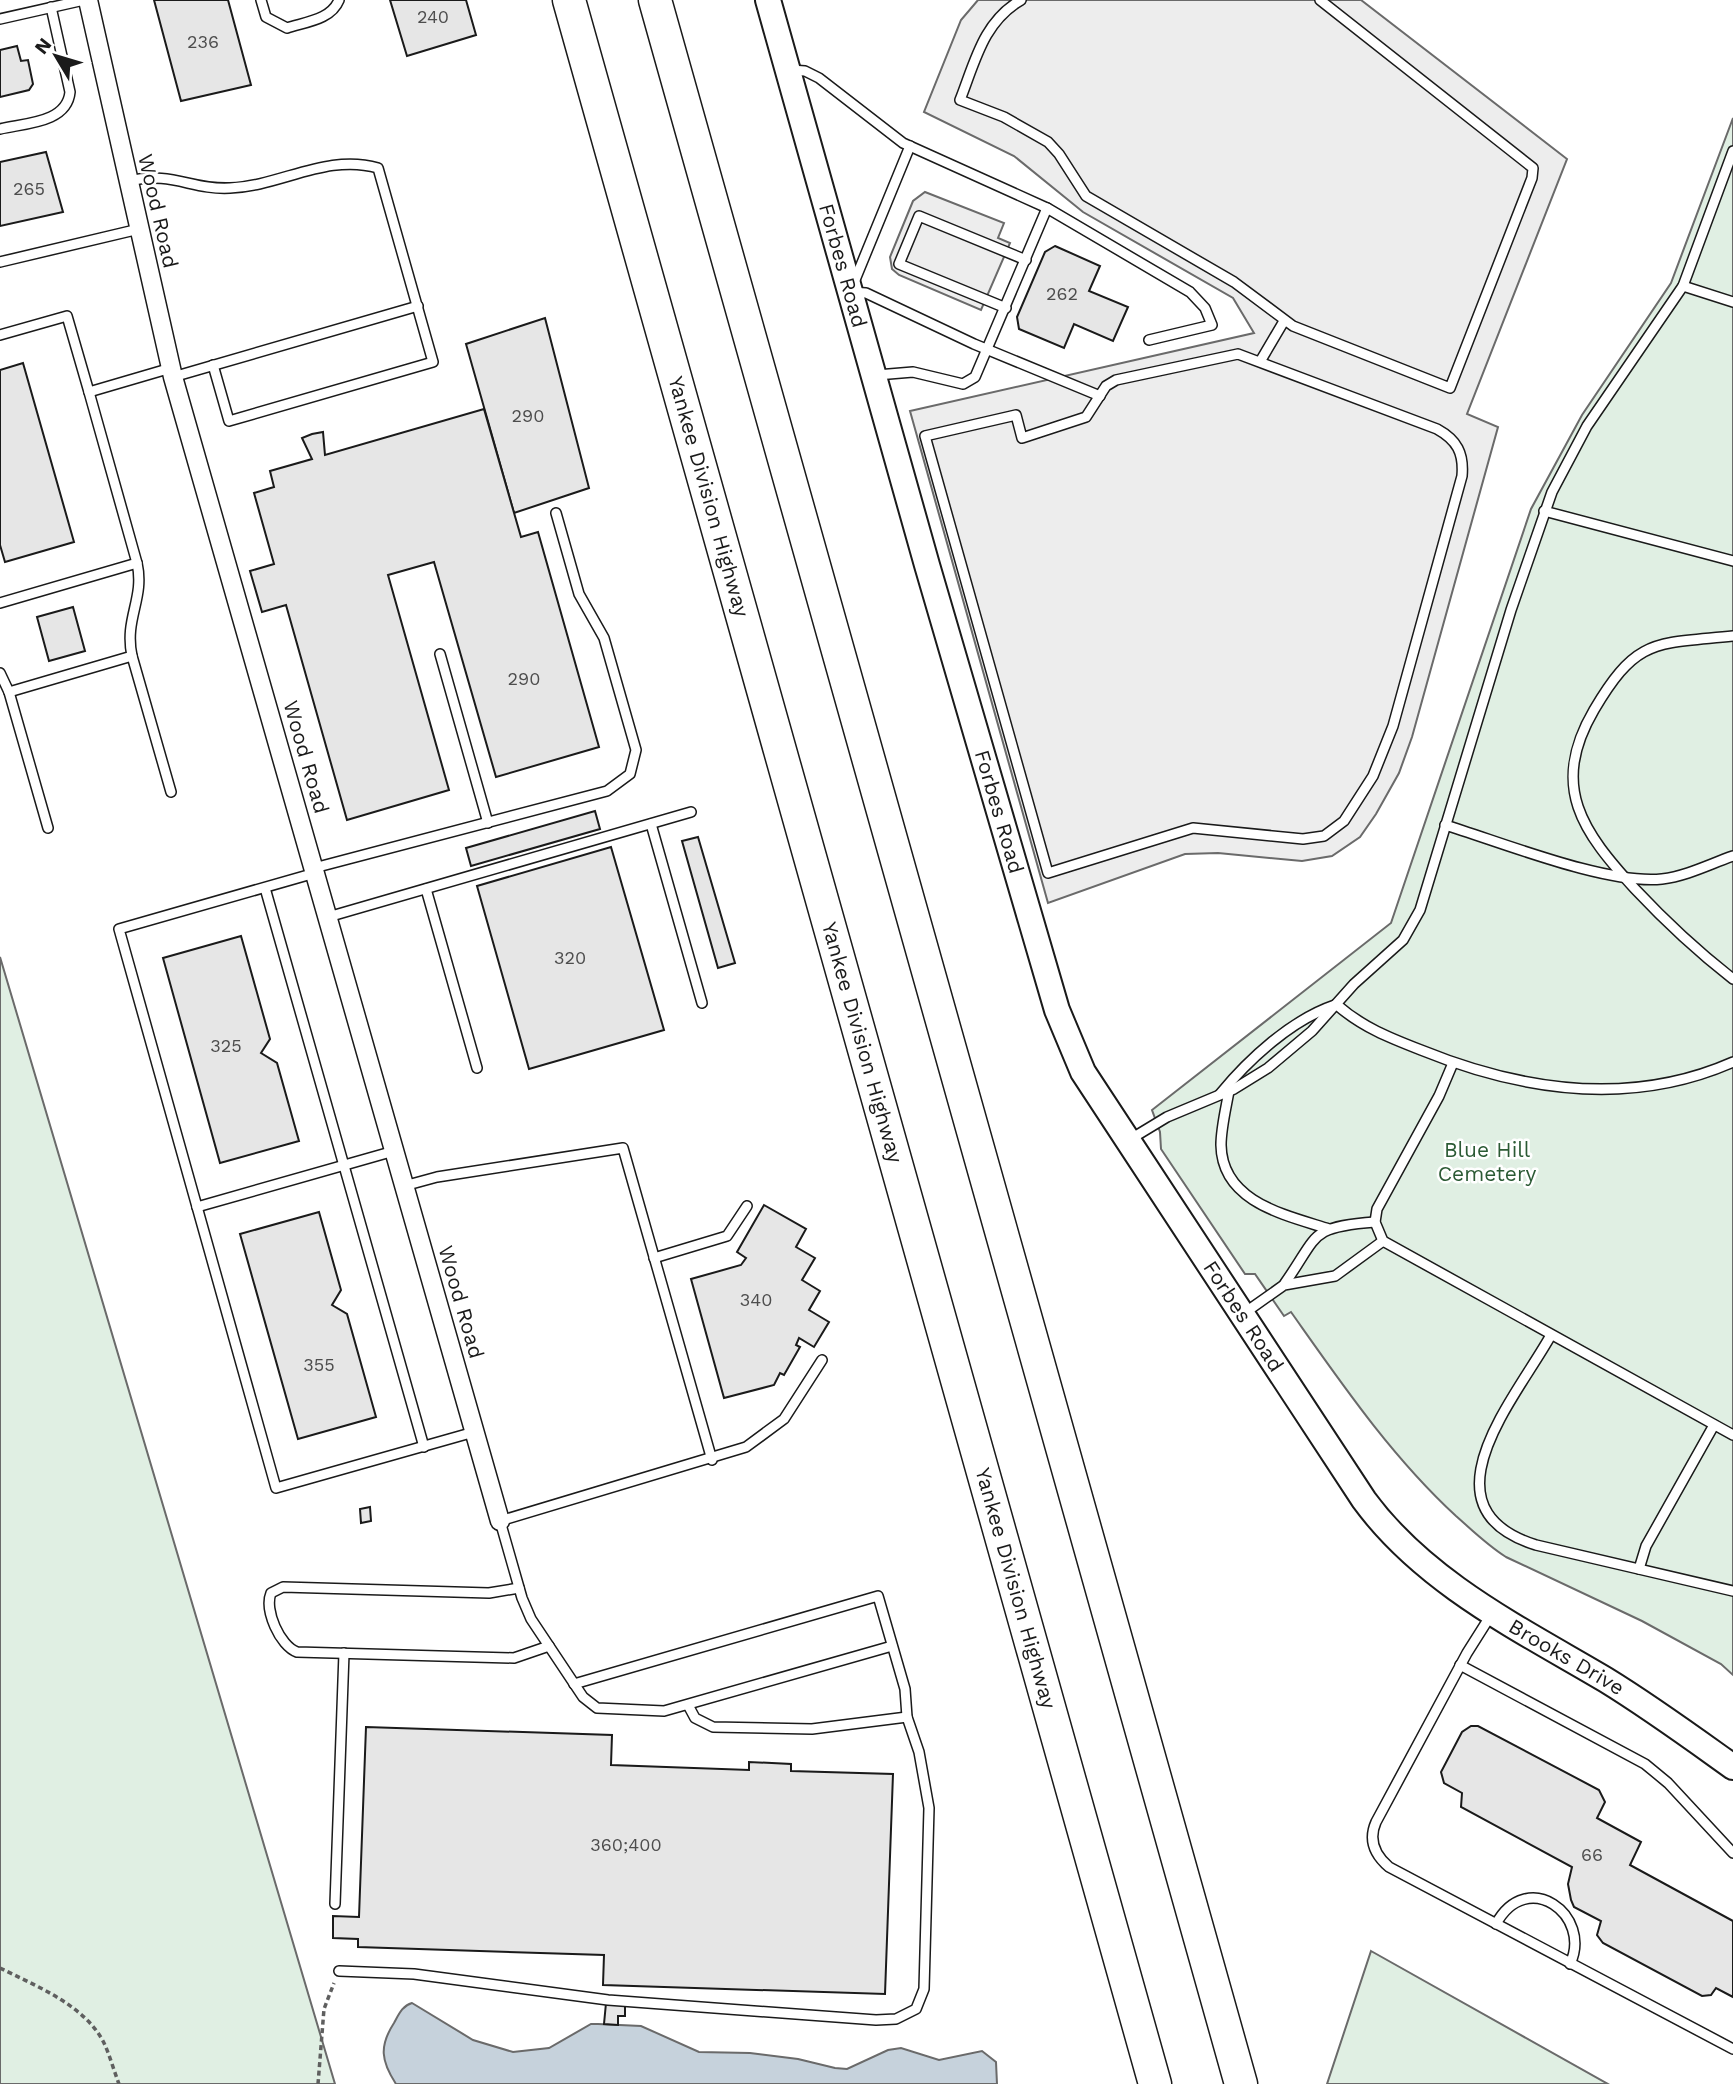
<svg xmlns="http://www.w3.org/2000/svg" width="1733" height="2084" font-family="'Work Sans',sans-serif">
<rect width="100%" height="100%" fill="#fff"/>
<!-- green -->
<g fill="#e0efe3" stroke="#6a6a6a" stroke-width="2">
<path d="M1733 118V1675L1721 1664 1642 1621 1506 1557C1487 1545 1472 1530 1456 1516 1391 1456 1342 1384 1291 1312L1284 1316 1255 1274H1245L1161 1149 1160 1132 1152 1110 1391 923 1531 509 1582 415 1671 283Z"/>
<polygon points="0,957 335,2084 0,2084"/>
<polygon points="1371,1951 1608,2084 1327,2084"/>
</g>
<!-- parking -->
<g fill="#ededed" stroke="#6a6a6a" stroke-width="2">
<polygon points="978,0 1361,0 1567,159 1467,414 1498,427 1412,737 1399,773 1376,814 1360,837 1332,856 1302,861 1218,853 1185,854 1048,903 910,411 1254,333 1233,298 1083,212 1014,156 924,112 961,20"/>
<polygon points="925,192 1004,223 998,238 1010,243 981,310 899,275 892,269 890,257 913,201"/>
</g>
<!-- water -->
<path fill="#c6d2dc" stroke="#6a6a6a" stroke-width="2" d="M412 2003 473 2040 513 2052 549 2048 591 2024H598L641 2026 699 2052 750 2053 798 2059 835 2068 847 2069 888 2050 901 2048 939 2060 982 2051 996 2062 997 2084H396C381 2061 379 2046 394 2023 399 2014 402 2006 412 2003Z"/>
<!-- building -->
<g fill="#e6e6e6" stroke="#1a1a1a" stroke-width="2">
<polygon points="154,0 228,0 251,85 181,101"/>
<polygon points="390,0 466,0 476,35 407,56"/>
<polygon points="17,46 21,61 28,60 33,84 29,90 0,97 0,50"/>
<polygon points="46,152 63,212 0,226 0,162"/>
<polygon points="1055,246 1100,266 1089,291 1128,307 1113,341 1074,324 1064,348 1019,329 1017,317 1045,252"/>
<polygon points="545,318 589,488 514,513 466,344"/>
<polygon points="23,363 74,542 5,562 0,545 0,370"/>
<polygon points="484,409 521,537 538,532 599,747 496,777 434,562 388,575 449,790 347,820 286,605 262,612 250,571 274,564 254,493 274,487 270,471 312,459 302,438 312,434 323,432 325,455"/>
<polygon points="73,607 85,651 49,661 37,617"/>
<polygon points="595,811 600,829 471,866 466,848"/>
<polygon points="698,837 735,963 718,968 682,841"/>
<polygon points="611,847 664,1030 529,1069 477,886"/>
<polygon points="241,936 270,1039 261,1053 277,1063 299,1141 220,1163 163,958"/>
<polygon points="764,1205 806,1229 796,1247 815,1258 802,1280 820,1291 809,1310 829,1322 814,1347 799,1338 796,1345 800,1347 784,1375 780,1373 774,1385 724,1398 691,1279 741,1265 746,1258 737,1252"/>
<polygon points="319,1212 341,1290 332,1305 347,1314 376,1417 298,1439 240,1234"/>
<polygon points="370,1507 371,1521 361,1523 360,1509"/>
<polygon points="1471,1726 1478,1726 1599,1790 1605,1802 1597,1818 1641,1842 1630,1865 1733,1921 1733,1997 1716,1988 1711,1995 1702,1996 1603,1943 1597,1935 1601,1921 1574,1907 1571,1900 1568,1884 1572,1867 1461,1807 1462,1793 1444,1783 1441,1772 1462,1732"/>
<polygon points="366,1727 612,1735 611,1765 749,1770 749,1762 791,1764 791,1771 893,1774 885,1994 603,1985 604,1955 358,1947 358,1939 333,1938 333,1916 359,1917"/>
<polygon points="606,2003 625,2005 625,2016 618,2016 618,2025 604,2024"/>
</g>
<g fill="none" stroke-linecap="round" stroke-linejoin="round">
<defs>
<g id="lane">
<path d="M261 0 266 17 287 28C305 22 331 20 339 0"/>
<path d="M1021 0C983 22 975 62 960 100L1004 117 1048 142 1059 154 1086 196 1234 282 1293 326 1450 388 1532 178 1533 168 1320 0"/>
<polyline points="0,19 84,0"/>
<polyline points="791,70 805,71 819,78 903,143 1047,208 975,377 963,384 913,372 877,375"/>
<path d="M0 129C25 123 67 123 70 92L51 7"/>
<polyline points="910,146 850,292 866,293 974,344 1100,396"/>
<path d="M128 181C173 171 191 190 230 188 281 186 327 153 378 168L433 362 229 421 213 365"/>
<polyline points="1047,208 1190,292 1205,308 1212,325 1149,340"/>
<polyline points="0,262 139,229"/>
<polyline points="1683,286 1733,302"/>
<polyline points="1006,308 899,264 919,216 1026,260"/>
<polyline points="0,335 67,316 89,392 171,368"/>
<path d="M1238 354 1437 429C1457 440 1464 453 1462 476L1393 726 1373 776 1344 821 1324 836 1303 839 1193 828 1048 873 925 436 1016 415 1022 438 1086 417 1106 386 1116 380Z"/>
<polyline points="1261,360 1284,321"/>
<polyline points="173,377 418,306"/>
<polyline points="1544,511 1733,561"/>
<polyline points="0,603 137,563 89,392"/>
<path d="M1733 636C1655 644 1637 637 1594 710 1549 787 1583 832 1635 889 1666 922 1697 951 1733 979"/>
<polyline points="440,654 488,823"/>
<polyline points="132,656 171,792"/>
<path d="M0 673 9 692 132 656C124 618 145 599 137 563"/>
<polyline points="9,692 48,828"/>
<polyline points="651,824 702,1003"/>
<path d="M1445 825C1501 842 1607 885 1662 879 1687 876 1710 864 1733 856"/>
<polyline points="314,868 607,791 630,774 636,750 604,638 579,594 556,513"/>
<polyline points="315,873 119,929 276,1488 474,1432"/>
<polyline points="265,888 424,1447"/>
<polyline points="426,889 477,1068"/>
<polyline points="328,917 691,812"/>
<path d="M1337 1005C1362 1027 1390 1038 1421 1050 1522 1091 1631 1107 1733 1062"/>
<polyline points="1453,1063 1439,1096 1377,1209 1375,1222 1383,1241 1733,1435"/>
<path d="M1229 1091C1226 1108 1221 1128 1221 1145 1222 1202 1285 1215 1329 1229"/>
<path d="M1220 1094C1249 1059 1291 1020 1335 1005"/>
<polyline points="1129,1140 1167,1117 1234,1089 1268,1068 1312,1031 1354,984 1403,940 1420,910 1511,610 1552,492 1587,426 1683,286 1733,151"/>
<polyline points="404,1186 437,1177 623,1148 712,1460"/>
<polyline points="197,1207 394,1151"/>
<polyline points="654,1258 727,1236 747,1206"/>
<path d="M1285 1283C1319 1235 1308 1227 1375 1222"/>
<polyline points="1243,1314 1284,1285 1335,1276 1383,1241"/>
<path d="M1551 1335C1516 1398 1418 1508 1536 1545L1733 1591"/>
<polyline points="822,1360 784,1419 746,1447 500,1521 522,1598 531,1619 583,1697 597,1708 664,1711 892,1646"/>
<polyline points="1639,1569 1646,1546 1714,1425"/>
<path d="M519 1588 489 1593 283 1587 271 1593C264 1610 280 1646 297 1652L514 1658 549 1646"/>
<path d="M1491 1615 1467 1653 1376 1822C1368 1840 1375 1855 1389 1867L1733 2049"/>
<polyline points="1460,1665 1645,1764 1668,1783 1733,1853"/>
<polyline points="688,1705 695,1718 713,1727 812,1729 907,1717"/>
<polyline points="335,1904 344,1653"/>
<path d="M1496 1924C1527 1867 1593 1915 1570 1964"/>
<polyline points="339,1971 414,1974 608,2000 876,2020 896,2019 916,2009 924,1989 929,1808 919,1752 907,1717 905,1689 878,1596 574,1684"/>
</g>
<polyline id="street" points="88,0 173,377 500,1521"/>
<g id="secondary">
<path id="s1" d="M768 0 927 565 1057 1010 1083 1072 1364 1500C1425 1583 1520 1629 1606 1680 1650 1707 1691 1737 1733 1767"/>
</g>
<g id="highway">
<path id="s2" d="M569 0 1155 2084"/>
<polyline points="655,0 1241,2084"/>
</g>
</defs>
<!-- lane casing -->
<use href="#lane" stroke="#1a1a1a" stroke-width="12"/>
<!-- street casing -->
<use href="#street" stroke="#1a1a1a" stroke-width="21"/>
<!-- secondary casing -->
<use href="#secondary" stroke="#1a1a1a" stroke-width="28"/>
<!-- highway casing -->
<use href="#highway" stroke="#1a1a1a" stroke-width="35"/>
<!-- path -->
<g stroke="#5f5f5f" stroke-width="3.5" stroke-dasharray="5 3.5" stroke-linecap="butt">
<path d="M0 1968C36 1986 85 2005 104 2043 110 2056 114 2071 119 2084"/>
<polyline points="318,2084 324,2009 334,1983"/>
</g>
<!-- lane -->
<use href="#lane" stroke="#fff" stroke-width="9"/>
<!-- street -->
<use href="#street" stroke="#fff" stroke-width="18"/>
<!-- secondary -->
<use href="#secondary" stroke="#fff" stroke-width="24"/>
<!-- highway -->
<use href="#highway" stroke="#fff" stroke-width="32"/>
</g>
<g text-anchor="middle" stroke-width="5" stroke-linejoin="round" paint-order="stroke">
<!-- number labels -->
<g font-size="18" fill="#4d4d4d">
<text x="433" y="23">240</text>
<text x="203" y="48">236</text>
<text x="29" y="195">265</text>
<text x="1062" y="300">262</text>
<text x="528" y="422">290</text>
<text x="524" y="685">290</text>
<text x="570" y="964">320</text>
<text x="226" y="1052">325</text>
<text x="756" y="1306">340</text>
<text x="319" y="1371">355</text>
<text x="626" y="1851">360;400</text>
<text x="1592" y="1861">66</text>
</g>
<!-- street labels -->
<g font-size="21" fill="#1a1a1a" stroke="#fff">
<text transform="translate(158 211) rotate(77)" y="7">Wood Road</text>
<text dy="7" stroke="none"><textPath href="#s1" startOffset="276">Forbes Road</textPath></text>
<text dy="7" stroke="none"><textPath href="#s2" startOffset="516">Yankee Division Highway</textPath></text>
<text transform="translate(306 757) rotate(74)" y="7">Wood Road</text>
<text dy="7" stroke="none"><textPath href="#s1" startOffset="844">Forbes Road</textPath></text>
<text dy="7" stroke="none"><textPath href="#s2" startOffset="1083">Yankee Division Highway</textPath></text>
<text transform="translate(461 1302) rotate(74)" y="7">Wood Road</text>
<text dy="7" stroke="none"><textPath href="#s1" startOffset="1410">Forbes Road</textPath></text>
<text dy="7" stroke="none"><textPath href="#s2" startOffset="1650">Yankee Division Highway</textPath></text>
<text dy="7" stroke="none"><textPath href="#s1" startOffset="1888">Brooks Drive</textPath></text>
</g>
<!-- park labels -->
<g font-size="21" fill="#2b5a34" stroke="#fff">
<text x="1487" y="1157">Blue Hill<tspan x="1487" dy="24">Cemetery</tspan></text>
</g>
</g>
<!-- north arrow -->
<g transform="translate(56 56) rotate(308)" stroke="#ffffff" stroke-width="5" paint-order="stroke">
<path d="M0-5L12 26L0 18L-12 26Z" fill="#1a1a1a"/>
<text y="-10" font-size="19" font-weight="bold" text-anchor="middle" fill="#1a1a1a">N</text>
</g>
</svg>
